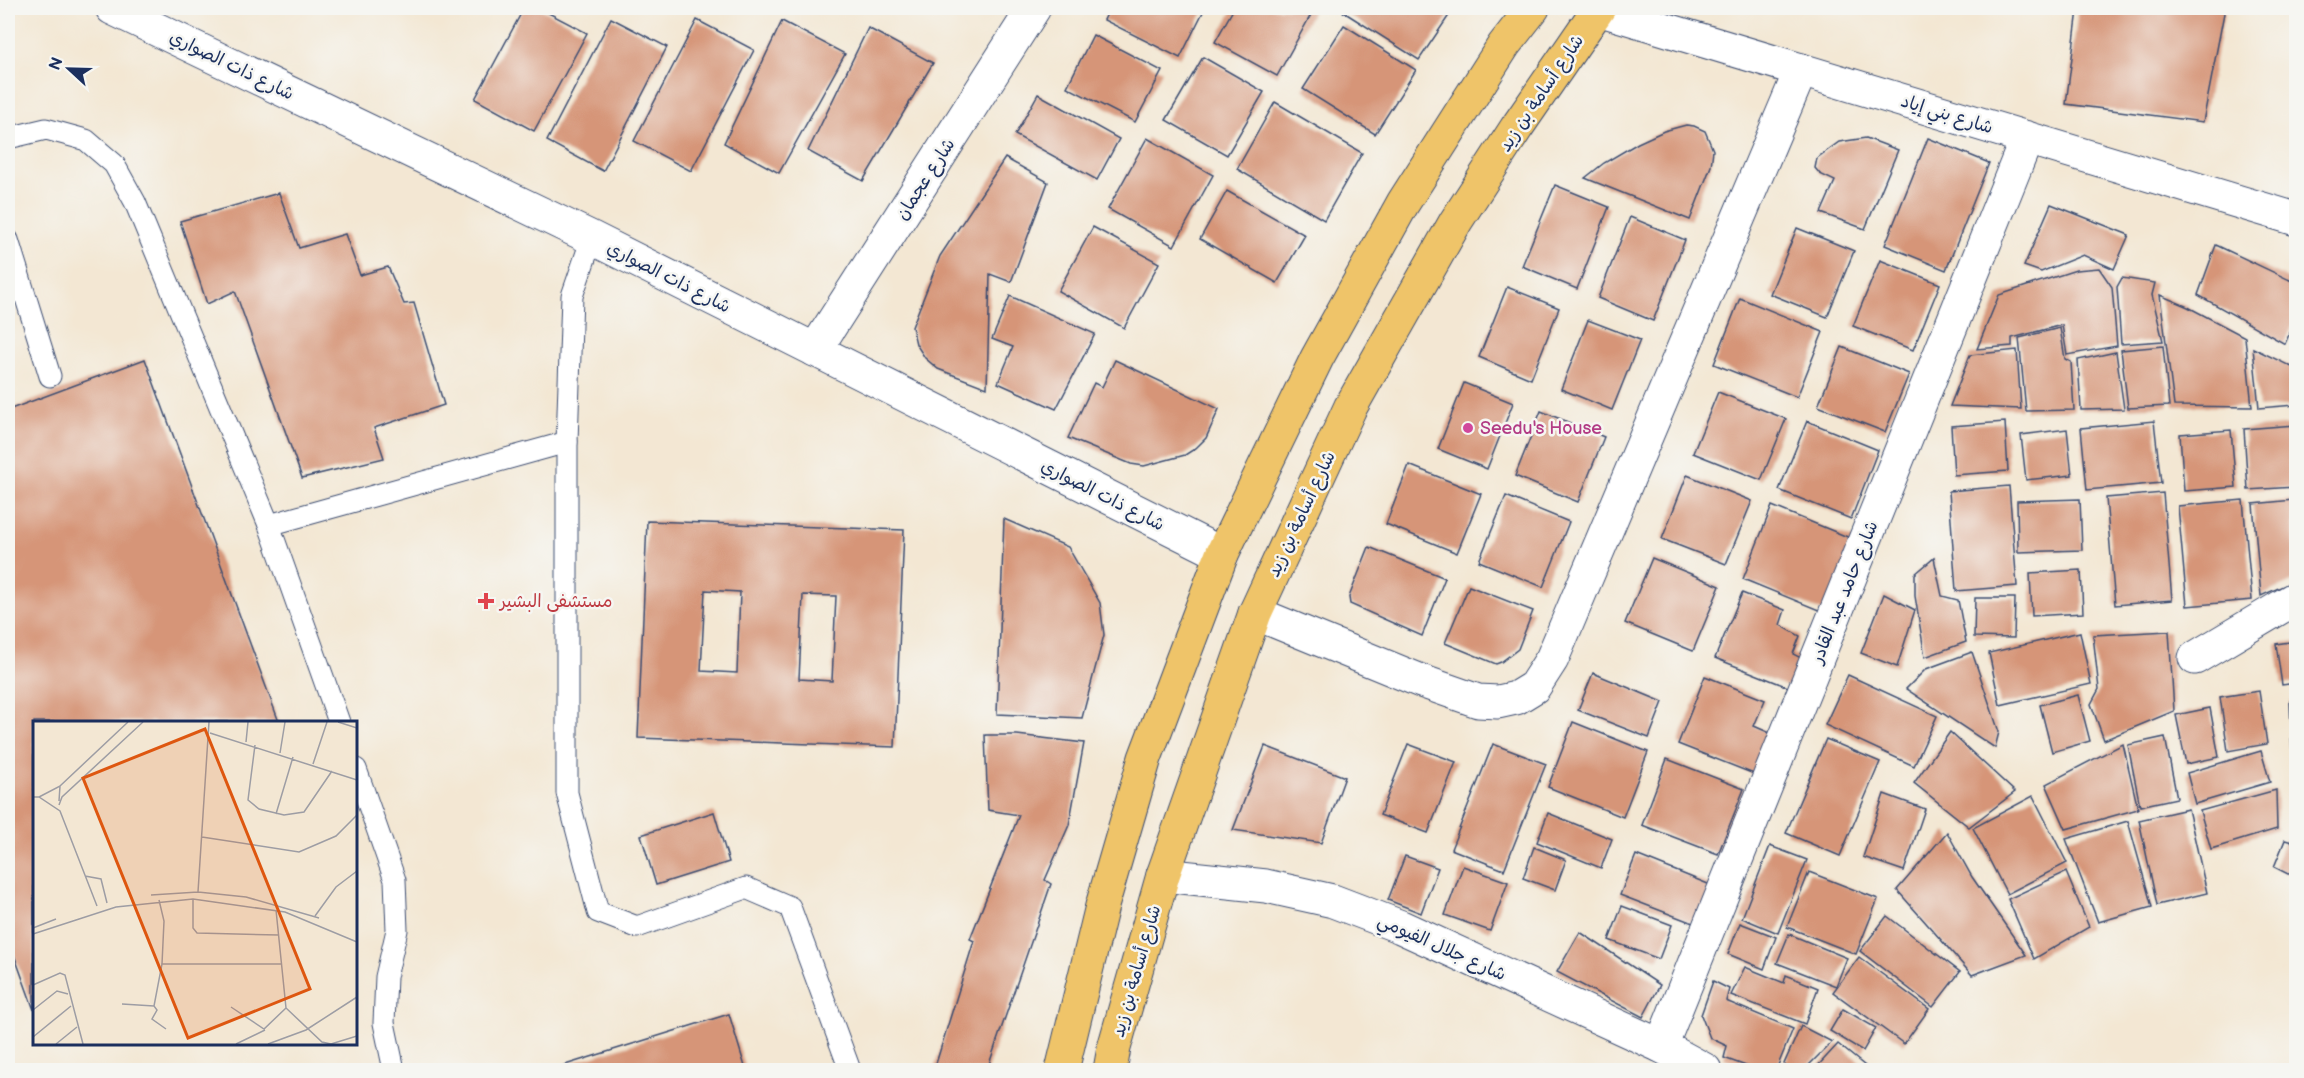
<svg xmlns="http://www.w3.org/2000/svg" width="2304" height="1078" font-family="'Balsamiq Sans','Playpen Sans Arabic',sans-serif">
<rect width="100%" height="100%" fill="#f6f6f2"/>
<filter id="ink" filterUnits="userSpaceOnUse"><feTurbulence type="fractalNoise" baseFrequency=".0167" numOctaves="2"/><feDisplacementMap in="SourceGraphic" scale="12" xChannelSelector="R" yChannelSelector="G"/><feConvolveMatrix kernelMatrix="1 2 1 2 8 2 1 2 1" color-interpolation-filters="sRGB"/></filter>
<filter id="wash" filterUnits="userSpaceOnUse"><feTurbulence type="fractalNoise" baseFrequency=".008" numOctaves="4" result="noise"/><feDisplacementMap in="SourceGraphic" scale="24" xChannelSelector="R" yChannelSelector="G"/><feGaussianBlur stdDeviation="1.35" result="paint"/><feColorMatrix in="noise" values="0 0 0 0 0 0 0 0 0 0 0 0 0 0 0 0 0 1.4 0 .05"/><feComposite in="paint" operator="in"/></filter>
<g filter="url(#wash)">
<rect width="100%" height="100%" fill="#f3e7d3"/>
<g id="blocks">
<!-- building -->
<g fill="#d69578" fill-rule="evenodd">
<polygon points="524,8 539,8 587,33 534,131 475,99"/>
<polygon points="1110,8 1205,8 1180,58 1104,20"/>
<polygon points="1234,8 1308,8 1313,11 1277,76 1215,42"/>
<polygon points="1345,8 1454,8 1419,60 1342,11"/>
<polygon points="2075,8 2225,8 2203,122 2066,104 2078,10"/>
<polygon points="611,18 667,47 603,171 547,141"/>
<polygon points="697,20 754,50 691,171 634,141"/>
<polygon points="782,21 845,54 779,173 724,143"/>
<polygon points="1344,25 1416,70 1375,134 1303,89"/>
<polygon points="868,28 933,63 863,181 808,151"/>
<polygon points="1093,35 1162,71 1135,122 1067,87"/>
<polygon points="1203,57 1264,92 1227,155 1166,120"/>
<polygon points="1038,94 1119,139 1097,180 1015,135"/>
<polygon points="1275,102 1362,153 1324,220 1237,169"/>
<polygon points="1686,125 1694,126 1705,131 1713,150 1711,166 1690,220 1585,178 1604,163 1638,143 1664,131"/>
<polygon points="1147,138 1213,175 1174,246 1108,209"/>
<polygon points="1866,138 1898,150 1865,229 1821,213 1835,181 1820,174 1815,168 1817,158 1839,142"/>
<polygon points="1928,138 1989,163 1946,270 1885,245"/>
<polygon points="1005,158 1048,182 1011,282 990,274 987,388 938,369 925,358 916,344 912,327 940,256"/>
<polygon points="1555,185 1609,207 1577,289 1522,266"/>
<polygon points="1227,191 1305,235 1277,283 1200,239"/>
<polygon points="279,193 299,248 345,234 360,275 388,267 404,304 414,303 444,405 374,428 384,458 302,478 235,291 207,304 180,221"/>
<polygon points="2051,204 2129,235 2114,269 2083,255 2041,272 2024,266"/>
<polygon points="1630,217 1685,240 1653,321 1598,298"/>
<polygon points="1093,227 1159,263 1124,328 1058,291"/>
<polygon points="1797,228 1854,251 1827,317 1770,294"/>
<polygon points="2216,245 2296,283 2296,318 2285,344 2198,295"/>
<polygon points="1880,260 1940,284 1913,350 1853,326"/>
<polygon points="2099,268 2112,287 2117,346 2067,355 2062,325 2012,338 2012,346 1977,349 1999,295 2076,270"/>
<polygon points="2122,278 2155,283 2152,295 2163,341 2121,344 2117,287"/>
<polygon points="1507,287 1559,308 1531,379 1479,357"/>
<polygon points="2160,295 2188,307 2245,337 2252,407 2174,406"/>
<polygon points="1010,296 1095,334 1056,409 998,383 1013,347 992,339"/>
<polygon points="1740,298 1823,332 1797,397 1714,364"/>
<polygon points="1588,320 1640,340 1612,410 1561,389"/>
<polygon points="2060,328 2065,359 2071,362 2074,410 2026,411 2019,338"/>
<polygon points="2163,346 2169,406 2128,408 2121,350"/>
<polygon points="1842,347 1909,374 1885,432 1818,406"/>
<polygon points="2253,348 2296,369 2296,405 2259,408"/>
<polygon points="2017,350 2021,409 1950,406 1970,355"/>
<polygon points="2116,352 2124,409 2081,410 2078,360"/>
<polygon points="145,359 279,722 34,722 34,1010 8,938 8,410"/>
<polygon points="1115,360 1219,409 1206,438 1196,448 1185,455 1144,466 1131,464 1068,438 1094,383 1102,387"/>
<polygon points="1464,383 1513,403 1487,469 1438,449"/>
<polygon points="1718,392 1786,419 1761,480 1693,453"/>
<polygon points="1541,411 1604,437 1578,502 1515,476"/>
<polygon points="1807,421 1878,450 1851,519 1779,490"/>
<polygon points="2154,421 2161,483 2087,490 2081,428"/>
<polygon points="2005,422 2008,471 1954,475 1951,426"/>
<polygon points="2296,425 2296,487 2248,490 2244,429"/>
<polygon points="2067,429 2072,475 2026,480 2021,435"/>
<polygon points="2231,430 2236,487 2184,491 2180,434"/>
<polygon points="1409,465 1481,494 1457,553 1386,524"/>
<polygon points="1687,475 1752,501 1726,564 1662,539"/>
<polygon points="2009,486 2017,586 1956,591 1949,491"/>
<polygon points="2163,493 2172,600 2115,605 2106,498"/>
<polygon points="1506,496 1569,522 1543,587 1479,561"/>
<polygon points="2080,499 2082,550 2018,552 2017,501"/>
<polygon points="2243,500 2252,600 2187,606 2178,506"/>
<polygon points="2293,500 2296,580 2261,596 2253,504"/>
<polygon points="1772,506 1855,540 1826,613 1743,579"/>
<polygon points="1004,519 1068,547 1100,603 1104,635 1082,718 997,714"/>
<path d="M647 521 904 530 895 747 638 738ZM705 590 740 592 737 673 701 671ZM803 595 836 596 832 681 799 679Z"/>
<polygon points="1369,547 1445,578 1422,636 1350,604 1349,597"/>
<polygon points="1652,558 1720,586 1693,651 1625,623"/>
<polygon points="1934,558 1942,596 1958,600 1966,642 1925,657 1915,596 1915,574"/>
<polygon points="2081,570 2083,613 2032,616 2030,573"/>
<polygon points="1469,586 1533,611 1518,649 1501,662 1496,664 1445,643"/>
<polygon points="1742,593 1785,610 1780,625 1800,636 1793,654 1805,660 1793,689 1715,658"/>
<polygon points="1884,594 1915,610 1897,667 1861,653"/>
<polygon points="1975,598 2015,598 2014,638 1974,637"/>
<polygon points="2169,631 2174,711 2104,740 2091,704 2099,689 2093,635"/>
<polygon points="2080,632 2091,684 2000,705 1989,653"/>
<polygon points="2296,641 2296,683 2282,685 2276,644"/>
<polygon points="1972,652 1999,732 1995,748 1906,689 1926,669"/>
<polygon points="1593,673 1663,702 1649,738 1578,710"/>
<polygon points="1848,675 1937,716 1914,766 1825,725"/>
<polygon points="1705,676 1765,700 1754,726 1770,733 1754,774 1678,744"/>
<polygon points="2259,691 2267,744 2228,751 2220,697"/>
<polygon points="2078,695 2090,741 2052,752 2040,705"/>
<polygon points="2290,701 2296,701 2296,757 2292,757"/>
<polygon points="2210,708 2219,757 2186,764 2176,715"/>
<polygon points="1573,722 1648,752 1623,817 1548,787"/>
<polygon points="1950,732 2015,792 1969,827 1914,783"/>
<polygon points="985,735 1017,735 1084,743 1069,825 1045,880 1051,884 987,1070 934,1070 974,941 970,939 1019,815 988,810"/>
<polygon points="2165,737 2177,798 2140,806 2128,745"/>
<polygon points="1826,739 1880,762 1840,856 1786,833"/>
<polygon points="1408,744 1456,762 1428,833 1380,815"/>
<polygon points="1493,744 1546,764 1504,870 1451,849"/>
<polygon points="2123,744 2138,809 2066,829 2046,784"/>
<polygon points="1265,746 1345,777 1321,843 1233,830"/>
<polygon points="2261,751 2270,782 2195,804 2187,773"/>
<polygon points="1667,759 1744,789 1718,854 1642,825"/>
<polygon points="2276,790 2277,829 2211,849 2200,811"/>
<polygon points="1884,794 1925,809 1904,871 1863,857"/>
<polygon points="2033,796 2067,863 2007,894 1973,828"/>
<polygon points="2188,809 2207,893 2157,905 2139,820"/>
<polygon points="714,812 729,862 656,885 641,835"/>
<polygon points="1548,813 1612,839 1601,868 1537,842"/>
<polygon points="2128,821 2152,907 2098,922 2066,839"/>
<polygon points="1947,832 1972,877 2026,955 1972,975 1897,890"/>
<polygon points="2285,840 2296,843 2296,873 2288,874 2274,867"/>
<polygon points="1770,846 1807,860 1778,933 1742,918"/>
<polygon points="1534,847 1566,860 1555,890 1523,878"/>
<polygon points="1636,855 1713,886 1698,925 1620,895"/>
<polygon points="1405,856 1438,868 1421,913 1388,900"/>
<polygon points="1463,866 1508,882 1490,931 1445,915"/>
<polygon points="1809,872 1878,899 1856,954 1787,927"/>
<polygon points="2066,872 2089,927 2034,959 2008,899"/>
<polygon points="1622,906 1672,925 1659,959 1609,940"/>
<polygon points="1887,916 1960,972 1933,1007 1860,951"/>
<polygon points="1740,923 1776,937 1764,969 1728,954"/>
<polygon points="1580,932 1660,985 1643,1017 1557,972"/>
<polygon points="1789,934 1847,958 1836,986 1777,963"/>
<polygon points="1859,957 1929,1009 1904,1044 1833,992"/>
<polygon points="1745,967 1784,983 1786,975 1818,988 1805,1024 1731,995"/>
<polygon points="1713,981 1729,989 1726,1001 1793,1029 1776,1070 1757,1070 1724,1058 1727,1046 1710,1038 1701,1015"/>
<polygon points="1843,1009 1876,1028 1863,1051 1830,1031"/>
<polygon points="729,1014 746,1070 549,1070"/>
<polygon points="1801,1026 1832,1042 1804,1070 1789,1070 1784,1064"/>
<polygon points="1838,1044 1870,1070 1814,1070"/>
</g>
</g>
</g>
<g filter="url(#ink)">
<use href="#blocks" fill-opacity="0" stroke="#3b4b70" stroke-width="1.5"/>
<g fill="none" stroke-linecap="round" stroke-linejoin="round">
<defs>
<g id="lane">
<polyline points="8,138 46,129 86,140 114,164 135,202 269,525 339,722"/>
<polyline points="592,238 572,296 567,442 567,793 598,912 637,927 746,888 790,907 850,1070"/>
<polyline points="8,240 50,376"/>
<polyline points="269,525 567,442"/>
<polyline points="356,769 395,880 397,930 386,977 384,1023 394,1070"/>
</g>
<g id="street">
<polyline points="112,8 592,238 1222,554"/>
<polyline points="1598,9 2296,219"/>
<polyline points="815,350 1034,8"/>
<polyline points="1255,613 1421,681 1478,701 1498,702 1516,698 1534,687 1552,659 1801,70"/>
<polyline points="2195,658 2296,598"/>
<polyline points="1163,875 1266,886 1333,901 1401,927 1661,1046 1705,1070"/>
<polyline points="1661,1046 2027,138"/>
</g>
<g id="highway">
<polyline points="1062,1070 1102,906 1145,758 1222,554 1317,358 1403,203 1504,45 1533,8"/>
<polyline points="1110,1070 1114,1048 1163,875 1255,613 1350,408 1456,221 1517,127 1599,8"/>
</g>
</defs>
<!-- lane casing -->
<use href="#lane" stroke="#3b4b70" stroke-width="23"/>
<!-- street casing -->
<use href="#street" stroke="#3b4b70" stroke-width="35"/>
<!-- highway casing -->
<use href="#highway" stroke="#3b4b70" stroke-width="35"/>
<!-- lane -->
<use href="#lane" stroke="#fff" stroke-width="21"/>
<!-- street -->
<use href="#street" stroke="#fff" stroke-width="33"/>
<!-- highway -->
<use href="#highway" stroke="#efc469" stroke-width="33"/>
</g>
</g>
<!-- markers -->
<circle fill="#d1479c" stroke="#f6f6f2" stroke-width="2" cx="1468" cy="428" r="6"/>
<path fill="#e0444e" stroke="#f6f6f2" stroke-width="2" d="M483 592h6v6h6v6h-6v6h-6v-6h-6v-6h6z"/>
<g text-anchor="middle" stroke-width="5" stroke-linejoin="round" paint-order="stroke">
<!-- street labels -->
<g font-size="18" fill="#1b2f5e" stroke="#f6f6f2">
<text transform="translate(232 65) rotate(26)" y="6">شارع ذات الصواري</text>
<text transform="translate(1541 93) rotate(-56)" y="6">شارع أسامة بن زيد</text>
<text transform="translate(1947 114) rotate(17)" y="6">شارع بني إياد</text>
<text transform="translate(925 179) rotate(-57)" y="6">شارع عجمان</text>
<text transform="translate(669 277) rotate(27)" y="6">شارع ذات الصواري</text>
<text transform="translate(1103 495) rotate(27)" y="6">شارع ذات الصواري</text>
<text transform="translate(1301 514) rotate(-65)" y="6">شارع أسامة بن زيد</text>
<text transform="translate(1844 592) rotate(-68)" y="6">شارع حامد عبد القادر</text>
<text transform="translate(1442 947) rotate(24)" y="6">شارع جلال الفيومي</text>
<text transform="translate(1136 971) rotate(-74)" y="6">شارع أسامة بن زيد</text>
</g>
<!-- hotel labels -->
<g font-size="18" fill="#b23c85" stroke="#f6f6f2" text-anchor="start">
<text x="1480" y="434">Seedu's House</text>
</g>
<!-- health labels -->
<g font-size="18" fill="#be3a42" stroke="#f6f6f2" text-anchor="start">
<text x="500" y="607">مستشفى البشير</text>
</g>
</g>
<!-- overview -->
<g transform="translate(33 721)">
<rect width="324" height="324" fill="#f3e7d3"/>
<path fill="none" stroke="#9d9da4" stroke-width="1.5" d="M305 1 324 7M177 12 324 59M213 21 215 1M222 24 215 79 226 88 251 94 271 91 299 50M247 32 252 1M280 43 294 1M27 65 95 1M0 76H6L27 90 64 185M6 76 27 65 26 80M26 84 29 76 110 1M243 93 260 36M169 116 266 131 303 115 324 94M52 155 68 158 74 182M165 171 176 1M118 174 165 171 213 176 286 197M160 178V207L164 212 246 214M243 189 253 287 289 321 298 323 324 315M282 195 303 166 324 150M0 207 23 198M0 213 83 186 160 178 252 191 324 221M129 243H248M0 264 27 252 32 254 50 323M89 283 121 285M121 285 129 243 131 200 126 179M121 285 124 289 119 298 133 308M198 286 231 308 253 287M0 289 24 270 35 273M0 316 38 285M23 323 44 306M203 323 232 309M235 323 273 309 324 276"/>
<path fill="#de5710" fill-opacity="0.15" stroke="#de5710" stroke-width="3" d="M172 8 277 268 155 317 50 57Z"/>
<rect width="324" height="324" fill="none" stroke="#1b2f5e" stroke-width="3"/>
</g>
<!-- margin -->
<rect width="2304" height="1078" fill="none" stroke="#f6f6f2" stroke-width="30"/>
<!-- north arrow -->
<g transform="translate(69 69) rotate(292)" stroke="#f6f6f2" stroke-width="4.5" paint-order="stroke">
<path d="M0-4.5L10 22L0 15L-10 22Z" fill="#1b2f5e"/>
<text y="-9" font-size="16" font-weight="bold" text-anchor="middle" fill="#1b2f5e">N</text>
</g>
</svg>
